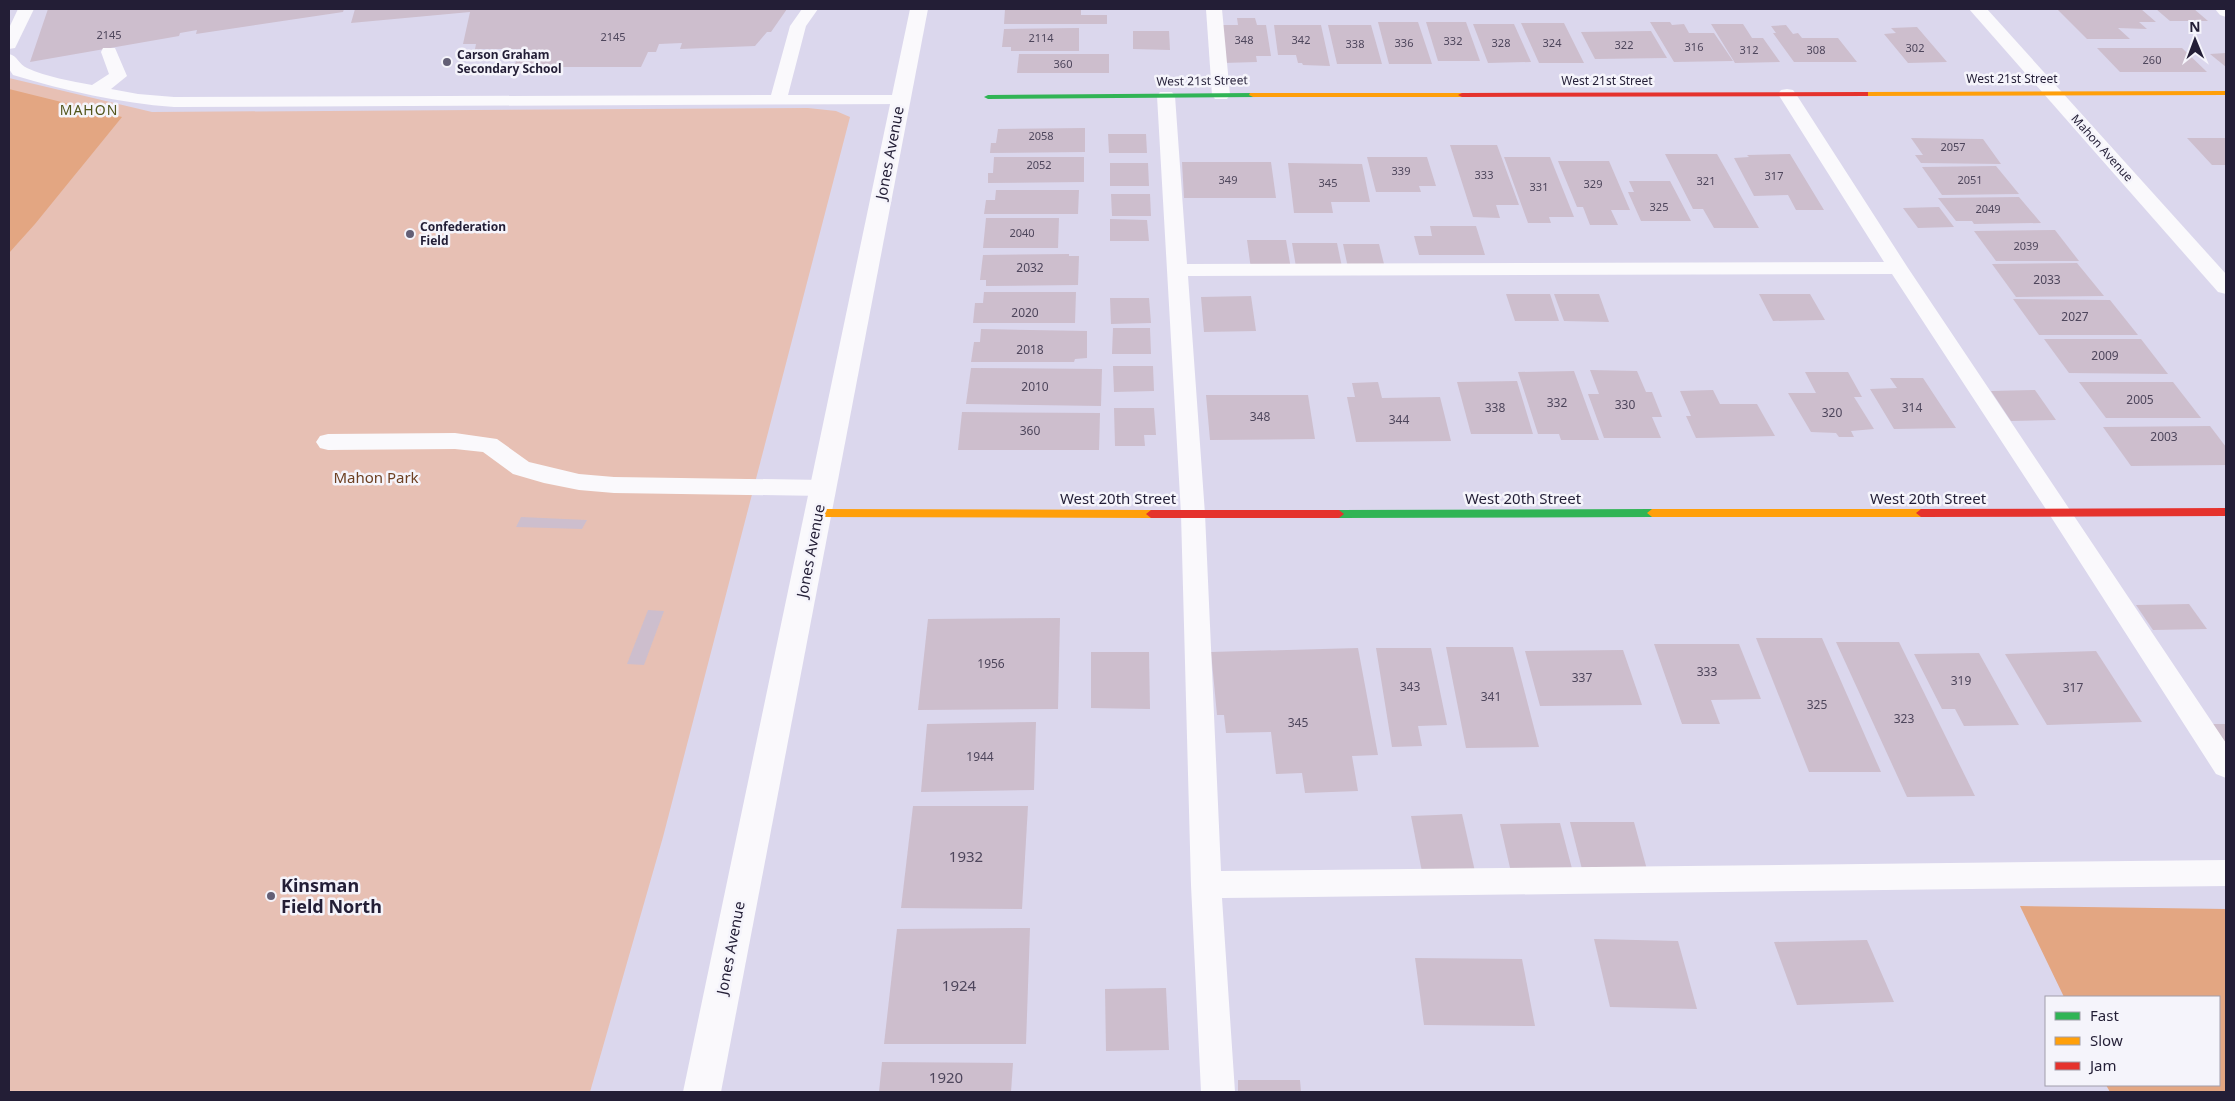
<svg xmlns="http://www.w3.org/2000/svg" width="2235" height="1101" font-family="'Noto Sans',sans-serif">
<rect width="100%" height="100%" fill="#dbd7ed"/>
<!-- green -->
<polygon fill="#e7c0b4" points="9,78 152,112 808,108 836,111 850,117 663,837 590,1092 9,1092"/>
<!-- forest -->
<g fill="#e3a682">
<polygon points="9,89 122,117 35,224 9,253"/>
<polygon points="2020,906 2226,909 2226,1092 2110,1092 2106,1085 2219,1085 2219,997 2064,997"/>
</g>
<!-- building -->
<g fill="#cdbecd">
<polygon points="48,9 344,9 343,12 196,34 197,30 180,33 179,36 30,62"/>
<polygon points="355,9 787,9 771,32 767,32 755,46 680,49 682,43 659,44 656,52 648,52 641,67 513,67 523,49 475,49 476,44 463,44 470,12 351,23"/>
<polygon points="1005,9 1081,9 1081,15 1107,15 1107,24 1004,24"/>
<polygon points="2057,9 2141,9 2156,22 2139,22 2147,29 2118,28 2130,39 2087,39"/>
<polygon points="2156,9 2194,9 2208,21 2170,21"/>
<polygon points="1237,18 1255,18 1257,25 1266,25 1271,56 1256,56 1257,62 1223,63 1218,25 1238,25"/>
<polygon points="1378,22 1418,22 1432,64 1389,64"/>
<polygon points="1426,22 1466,22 1480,61 1438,61"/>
<polygon points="1650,22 1670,22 1672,25 1684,24 1689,33 1714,33 1733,61 1674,62"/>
<polygon points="1521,23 1564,23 1584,63 1539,63"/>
<polygon points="1473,24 1514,24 1531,62 1488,63"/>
<polygon points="1711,24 1743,24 1752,38 1763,38 1780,62 1735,63"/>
<polygon points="1274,25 1321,25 1330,66 1303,65 1302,63 1298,63 1296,55 1278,55"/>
<polygon points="1328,25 1371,25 1382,64 1337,64"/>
<polygon points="1786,25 1793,34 1798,33 1802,38 1838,38 1857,62 1794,62 1773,33 1776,33 1771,26"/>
<polygon points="1917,27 1947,62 1908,63 1884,34 1896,33 1891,28"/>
<polygon points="1079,28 1079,51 1011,51 1011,47 1002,47 1004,29"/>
<polygon points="1133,31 1169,31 1170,50 1133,49"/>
<polygon points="1651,31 1667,58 1595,59 1581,32"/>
<polygon points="2097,48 2182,48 2207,72 2120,72"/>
<polygon points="2226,53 2226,67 2210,54"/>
<polygon points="1019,54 1109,54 1109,73 1017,73"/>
<polygon points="1085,128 1085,152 990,153 991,143 996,143 998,129"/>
<polygon points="1108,134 1146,134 1147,153 1109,153"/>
<polygon points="1911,138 1983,139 2001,164 1921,163 1915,155 1923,155"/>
<polygon points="2187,138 2226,138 2226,165 2212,165"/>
<polygon points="1450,145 1497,145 1519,205 1496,205 1500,218 1473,217"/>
<polygon points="1665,154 1717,154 1759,228 1714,228 1703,209 1693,209"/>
<polygon points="1790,154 1824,210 1796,210 1788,195 1754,196 1734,158 1749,157 1747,155"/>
<polygon points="994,157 1084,157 1084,182 988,183 988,173 993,173"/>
<polygon points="1367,157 1427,157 1436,186 1419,186 1421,192 1376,192"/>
<polygon points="1504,157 1550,157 1574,217 1549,217 1551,223 1528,223"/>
<polygon points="1558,161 1609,161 1630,210 1611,210 1618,225 1590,225 1583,207 1577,207"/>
<polygon points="1182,162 1271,162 1276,198 1184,198"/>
<polygon points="1110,163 1148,163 1149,186 1110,186"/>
<polygon points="1288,163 1362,164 1370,202 1331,202 1333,213 1294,213"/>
<polygon points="1996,166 2019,194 1942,195 1922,167"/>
<polygon points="1629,181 1670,181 1691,221 1641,221 1628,192 1634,192"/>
<polygon points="996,190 1079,190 1078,214 984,214 986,200 995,200"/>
<polygon points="1111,194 1150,194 1151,216 1112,216"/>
<polygon points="2019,197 2041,223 1974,224 1972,221 1956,221 1938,198"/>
<polygon points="1939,207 1954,227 1918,228 1903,208"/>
<polygon points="986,218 1059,218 1058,248 983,248"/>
<polygon points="1110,219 1147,220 1149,241 1110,241"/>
<polygon points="1430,226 1476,226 1485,255 1419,255 1414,236 1432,236"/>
<polygon points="2055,230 2079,261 1996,261 1974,231"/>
<polygon points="1247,240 1286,240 1291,269 1251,269"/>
<polygon points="1292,243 1337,243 1342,267 1296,267"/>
<polygon points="1343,244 1379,244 1385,268 1348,268"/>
<polygon points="1069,254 1069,256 1079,256 1078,285 986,286 986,280 980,280 983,255"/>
<polygon points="2077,263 2104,296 2016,297 1992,264"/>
<polygon points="984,292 1076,292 1075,323 973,323 975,303 983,303"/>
<polygon points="1506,294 1550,294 1559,321 1515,321"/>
<polygon points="1554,294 1599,294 1609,322 1564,321"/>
<polygon points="1759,294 1810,294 1825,320 1773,321"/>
<polygon points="1251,296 1256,331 1204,332 1201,297"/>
<polygon points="1110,298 1149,298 1151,323 1111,324"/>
<polygon points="2013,299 2110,300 2138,335 2039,335"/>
<polygon points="1113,328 1150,328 1151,354 1112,354"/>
<polygon points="981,329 1087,331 1087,358 1075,359 1074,362 971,362 974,342 980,342"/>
<polygon points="2044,339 2141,339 2168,374 2069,373"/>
<polygon points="1113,366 1153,366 1154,391 1114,392"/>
<polygon points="971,368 1102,369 1101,406 966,404"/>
<polygon points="1590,370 1637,371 1646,392 1652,392 1662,417 1652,417 1661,438 1604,438 1588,394 1599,394"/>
<polygon points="1574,371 1599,440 1561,440 1559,434 1538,434 1518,372"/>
<polygon points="1805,372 1848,372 1862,397 1854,397 1874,429 1851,431 1854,437 1839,437 1836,433 1811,432 1788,393 1816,393"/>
<polygon points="1890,378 1923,378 1956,428 1894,429 1870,389 1897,388"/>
<polygon points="1517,381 1533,434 1471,434 1457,382"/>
<polygon points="1378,382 1382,398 1440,397 1451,441 1356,442 1347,397 1355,397 1352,383"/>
<polygon points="2079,382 2173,382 2201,418 2106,418"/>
<polygon points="1713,390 1720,404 1757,404 1775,436 1696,438 1686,416 1691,416 1680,391"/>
<polygon points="2035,390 2056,420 2011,421 1991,391"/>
<polygon points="1206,395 1308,395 1315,439 1210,440"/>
<polygon points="1114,408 1154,408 1156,435 1144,435 1145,446 1115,446"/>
<polygon points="962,412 1100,413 1099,450 958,450"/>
<polygon points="2210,426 2226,447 2226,465 2131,466 2103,427"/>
<polygon points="521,517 587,520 582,529 516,527"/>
<polygon points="2189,604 2207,629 2153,630 2136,605"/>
<polygon points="648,610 664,611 644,665 627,664"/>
<polygon points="1060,618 1058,709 918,710 928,619"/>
<polygon points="1756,638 1822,638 1881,772 1809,772"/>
<polygon points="1836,642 1899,642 1975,796 1907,797"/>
<polygon points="1654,644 1739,644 1761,699 1711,700 1720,724 1682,724"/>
<polygon points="1446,647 1513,647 1539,747 1466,748"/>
<polygon points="1358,648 1378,755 1352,756 1358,791 1305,793 1302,773 1276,774 1271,732 1226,733 1224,715 1217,715 1211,652"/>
<polygon points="1376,648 1431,648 1447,725 1418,726 1422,746 1392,747"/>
<polygon points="1623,650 1642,705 1540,706 1525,651"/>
<polygon points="2096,651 2142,722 2047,725 2005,654"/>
<polygon points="1091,652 1149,652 1150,709 1091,708"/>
<polygon points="1979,653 2019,725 1964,726 1955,709 1942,709 1914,654"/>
<polygon points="1036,722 1034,790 921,792 927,724"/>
<polygon points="2205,724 2226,724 2226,755"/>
<polygon points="913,806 1028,806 1022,909 901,908"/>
<polygon points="1462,814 1476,876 1423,877 1411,816"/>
<polygon points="1570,822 1634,822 1649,877 1584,877"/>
<polygon points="1560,823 1575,880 1513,881 1500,824"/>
<polygon points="1030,928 1026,1044 884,1044 897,929"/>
<polygon points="1594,939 1678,941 1697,1009 1610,1007"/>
<polygon points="1867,940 1894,1002 1797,1005 1774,942"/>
<polygon points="1415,958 1522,959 1535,1026 1424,1025"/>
<polygon points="1166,988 1169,1050 1106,1051 1105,989"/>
<polygon points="882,1062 1013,1063 1011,1092 879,1092"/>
<polygon points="1238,1080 1300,1080 1301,1092 1238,1092"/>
</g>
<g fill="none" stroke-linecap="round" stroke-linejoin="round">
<!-- lane -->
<g fill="#faf9fc" fill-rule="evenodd">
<polygon points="18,9 34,9 17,44 15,48 9,49 9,28"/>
<path d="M802 9H818L806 26 788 95H901L907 96 910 100 907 104 174 107C119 103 66 91 13 75L9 69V54C18 56 19 65 27 68 47 77 71 81 92 85L109 74 101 52 103 48H115L127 76 111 89 138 94 174 97 771 95 790 26Z"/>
<polygon points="1206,9 1222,9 1230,95 1227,99 1215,99 1212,95"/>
<polygon points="2215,9 2226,9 2226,17 2220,15"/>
<polygon points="1787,89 1793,90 1796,94 1908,268 2226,743 2226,778 2216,774 2053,520 1892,274 1188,276 1205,514 1221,871 2226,860 2226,886 1222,898 1235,1092 1201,1092 1191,885 1181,514 1157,96 1160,92 1172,92 1175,96 1187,264 1884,262 1778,94 1781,90"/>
<polygon points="455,433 497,439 529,462 579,474 614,477 824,480 832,482 836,488 832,494 824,496 614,493 579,490 544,483 513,474 483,452 455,449 328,450 320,448 316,442 320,436 328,434"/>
</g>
<!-- street -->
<g fill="#faf9fc" fill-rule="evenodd">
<polygon points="910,9 928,9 721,1092 683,1092"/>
<polygon points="1969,9 1987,9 2226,274 2226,294 2218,292"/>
</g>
<!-- fast -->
<g fill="#30b455" fill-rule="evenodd">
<polygon points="1253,93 1257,95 1256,97 988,99 984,97 988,95"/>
<polygon points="1652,509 1657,513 1652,517 1339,518 1334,514 1339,510"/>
</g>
<!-- slow -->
<g fill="#ff9f0a" fill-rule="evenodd">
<polygon points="2226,91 2226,95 1865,96 1861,94 1865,92"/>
<polygon points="1250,93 1462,93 1466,95 1462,97 1253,97 1249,95"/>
<polygon points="819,509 1151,510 1156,514 1151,518 819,517 814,513"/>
<polygon points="1652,509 1921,509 1926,513 1921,517 1652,517 1647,513"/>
</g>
<!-- jam -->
<g fill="#e5322d" fill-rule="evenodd">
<polygon points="1865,92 1868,92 1868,96 1462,97 1458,95 1462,93"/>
<polygon points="2226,508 2226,516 1921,517 1916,513 1921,509"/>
<polygon points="1151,510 1339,510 1344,514 1339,518 1151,518 1146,514"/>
</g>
</g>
<!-- markers -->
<g fill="#635f76" stroke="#f5f4fb" stroke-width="2">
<circle cx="447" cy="62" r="5"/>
<circle cx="410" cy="234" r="5"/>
<circle cx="271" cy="896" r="5"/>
</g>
<g text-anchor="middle" stroke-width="5" stroke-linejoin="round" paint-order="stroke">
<!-- far-number labels -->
<g font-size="11" fill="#4e465c">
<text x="109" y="39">2145</text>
<text x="613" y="41">2145</text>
<text x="1041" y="42">2114</text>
<text x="1244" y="44">348</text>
<text x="1301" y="44">342</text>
<text x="1453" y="45">332</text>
<text x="1404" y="47">336</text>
<text x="1501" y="47">328</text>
<text x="1552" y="47">324</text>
<text x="1355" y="48">338</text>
<text x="1624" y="49">322</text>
<text x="1694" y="51">316</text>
<text x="1915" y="52">302</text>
<text x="1749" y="54">312</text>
<text x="1816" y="54">308</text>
<text x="2152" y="64">260</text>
<text x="1063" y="68">360</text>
<text x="1041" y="140">2058</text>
<text x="1953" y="151">2057</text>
<text x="1039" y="169">2052</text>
<text x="1401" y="175">339</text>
<text x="1484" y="179">333</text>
<text x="1774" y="180">317</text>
<text x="1228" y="184">349</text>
<text x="1970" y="184">2051</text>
<text x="1706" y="185">321</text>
<text x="1328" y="187">345</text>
<text x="1593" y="188">329</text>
<text x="1539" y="191">331</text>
<text x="1659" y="211">325</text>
<text x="1988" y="213">2049</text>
<text x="1022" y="237">2040</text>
<text x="2026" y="250">2039</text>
</g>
<!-- far-poi labels -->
<g font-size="12" font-weight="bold" fill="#231e36" stroke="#f5f4fb" text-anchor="start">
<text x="457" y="59">Carson Graham<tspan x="457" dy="14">Secondary School</tspan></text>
<text x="420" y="231">Confederation<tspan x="420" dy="14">Field</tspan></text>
</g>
<!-- far-street labels -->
<g font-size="12" fill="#231e36" stroke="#f5f4fb">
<text x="2012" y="83">West 21st Street</text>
<text transform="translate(1202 81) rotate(-1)" y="4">West 21st Street</text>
<text x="1607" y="85">West 21st Street</text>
<text transform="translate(2102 148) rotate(48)" y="4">Mahon Avenue</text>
</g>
<!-- number labels -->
<g font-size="12" fill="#4e465c">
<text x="1030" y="272">2032</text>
<text x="2047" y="284">2033</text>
<text x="1025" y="317">2020</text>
<text x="2075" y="321">2027</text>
<text x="1030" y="354">2018</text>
<text x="2105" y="360">2009</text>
<text x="1035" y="391">2010</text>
<text x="2140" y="404">2005</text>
<text x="1557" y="407">332</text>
<text x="1625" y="409">330</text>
<text x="1495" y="412">338</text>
<text x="1912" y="412">314</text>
<text x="1832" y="417">320</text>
<text x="1260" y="421">348</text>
<text x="1399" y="424">344</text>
<text x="1030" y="435">360</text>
<text x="2164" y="441">2003</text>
<text x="991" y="668">1956</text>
<text x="1707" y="676">333</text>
<text x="1582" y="682">337</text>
<text x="1961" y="685">319</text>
<text x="1410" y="691">343</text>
<text x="2073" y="692">317</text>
<text x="1491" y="701">341</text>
<text x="1817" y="709">325</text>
<text x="1904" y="723">323</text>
<text x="1298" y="727">345</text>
<text x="980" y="761">1944</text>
</g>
<!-- far-neighbourhood labels -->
<g font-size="14" letter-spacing="1" fill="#52551b" stroke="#f5f4fb">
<text x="89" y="115">MAHON</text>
</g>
<!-- street labels -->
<g font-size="15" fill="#231e36" stroke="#f5f4fb">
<text transform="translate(890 153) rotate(-79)" y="5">Jones Avenue</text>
<text x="1118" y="504">West 20th Street</text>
<text x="1523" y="504">West 20th Street</text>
<text x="1928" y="504">West 20th Street</text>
<text transform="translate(811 551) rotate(-79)" y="5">Jones Avenue</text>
<text transform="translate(731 948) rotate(-79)" y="5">Jones Avenue</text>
</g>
<!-- park labels -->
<g font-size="15" fill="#6d4022" stroke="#f5f4fb">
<text x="376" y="483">Mahon Park</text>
</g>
<!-- near-number labels -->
<g font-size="15" fill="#4e465c">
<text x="966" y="862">1932</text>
<text x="959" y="991">1924</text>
<text x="946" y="1083">1920</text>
</g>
<!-- near-poi labels -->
<g font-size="18" font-weight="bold" fill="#231e36" stroke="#f5f4fb" text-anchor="start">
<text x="281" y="892">Kinsman<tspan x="281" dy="21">Field North</tspan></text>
</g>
</g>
<!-- border -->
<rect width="2235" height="1101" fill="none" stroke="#231e36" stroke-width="20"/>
<!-- legend -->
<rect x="2045" y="996" width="175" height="90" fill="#f5f4fb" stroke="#a19eac"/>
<rect x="2055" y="1012" width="25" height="8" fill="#30b455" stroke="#a19eac"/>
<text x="2090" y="1021" font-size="15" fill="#231e36">Fast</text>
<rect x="2055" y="1037" width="25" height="8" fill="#ff9f0a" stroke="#a19eac"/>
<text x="2090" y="1046" font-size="15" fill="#231e36">Slow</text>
<rect x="2055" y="1062" width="25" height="8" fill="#e5322d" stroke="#a19eac"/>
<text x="2090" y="1071" font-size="15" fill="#231e36">Jam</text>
<!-- north arrow -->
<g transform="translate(2195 40) rotate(359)" stroke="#f5f4fb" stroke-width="4" paint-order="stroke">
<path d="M0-4L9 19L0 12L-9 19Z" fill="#231e36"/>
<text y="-8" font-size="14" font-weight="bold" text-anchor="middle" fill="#231e36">N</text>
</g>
</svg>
